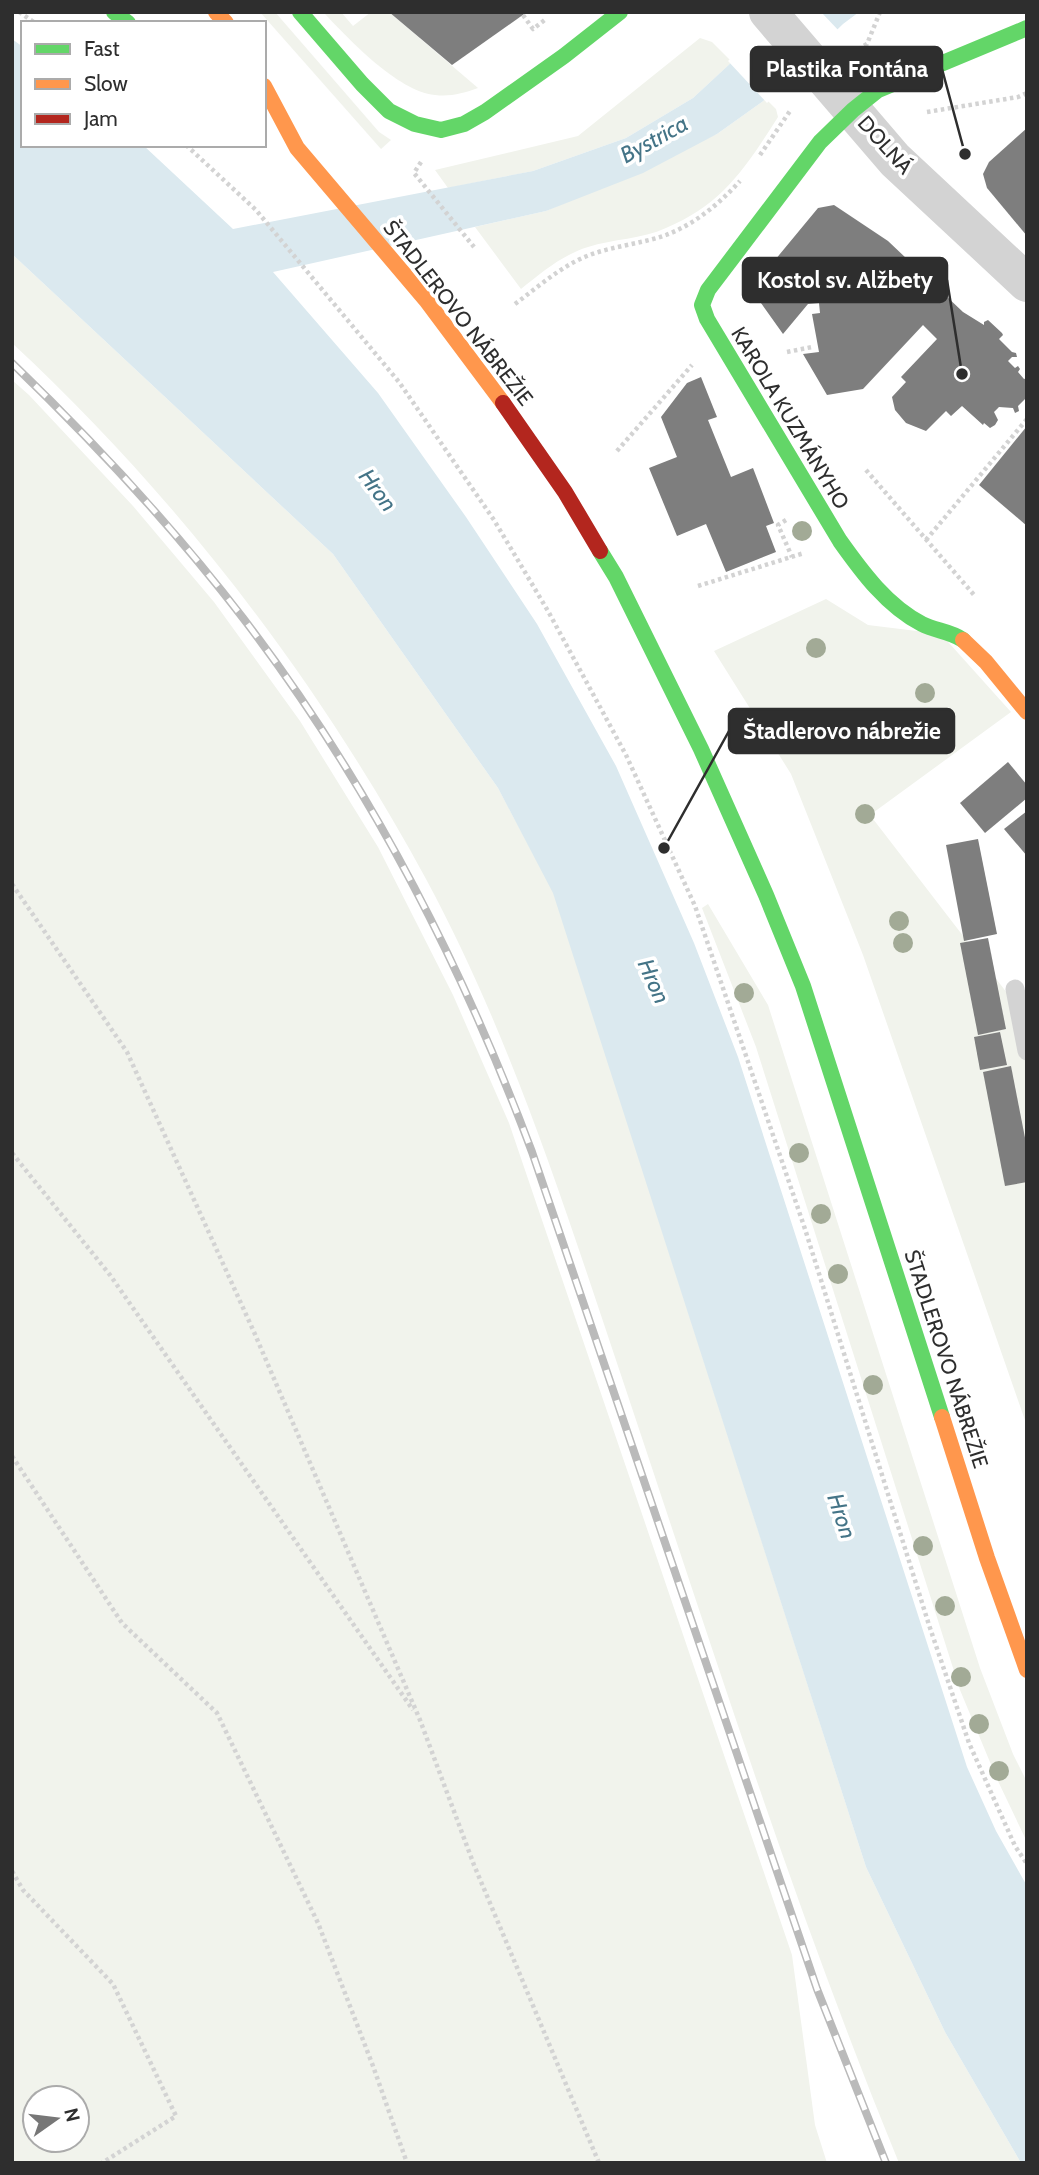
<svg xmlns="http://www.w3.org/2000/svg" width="1039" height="2175" font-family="Cabin,sans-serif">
<rect width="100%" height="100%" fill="#fff"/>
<!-- green -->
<g fill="#f1f3ec" fill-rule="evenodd">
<polygon points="260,12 275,12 379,132 391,140 381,149"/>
<path d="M323 12H341L353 26 371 12H389L478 88C464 93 450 97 435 95 397 91 349 39 323 12Z"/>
<polygon points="700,38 712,42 732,62 693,98 626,138 533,171 448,188 435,170 578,136"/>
<path d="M766 99 776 109 778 117C746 167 723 204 666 228 642 239 613 239 588 247 562 255 541 273 521 289L475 227 546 211 717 134Z"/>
<path d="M12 254 333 554 498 788 554 893 866 1867 945 2032 1021 2163H899C796 1912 714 1653 628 1396 569 1221 514 1042 426 879 318 680 178 497 12 343Z"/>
<path d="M12 380 29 395 133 506 214 602 300 721 378 847 453 995 509 1123 792 1955 815 2125 827 2163H12ZM35 2098H77V2140H35Z"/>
<polygon points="826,599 868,625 941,634 1011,712 870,815 1027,1019 1027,1426 863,955 791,774 714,651"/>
<polygon points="708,904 768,1005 980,1668 1013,1754 1027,1782 1027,1842 997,1779 960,1690 756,1047 702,908"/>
</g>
<!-- water -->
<polygon fill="#dbe9ef" points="786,12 859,12 843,24 766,99 717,134 643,173 546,211 273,272 378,393 466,517 537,624 616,766 694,943 738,1057 967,1767 996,1831 1027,1886 1027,2163 1021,2163 945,2032 866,1867 553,893 498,788 333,554 12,254 12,39 23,47 23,145 143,145 233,229 533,171 626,138 693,98"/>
<!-- pier -->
<polygon fill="#fff" points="781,12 821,12 840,32 767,103 728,61"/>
<!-- building -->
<g fill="#7e7e7e">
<polygon points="389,12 527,12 452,65"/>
<polygon points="1027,128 1027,236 987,188 983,174 989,162"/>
<polygon points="834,205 888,241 963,312 984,325 984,322 988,320 1002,333 1003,335 999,339 1012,352 1016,353 1017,357 1012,357 1008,361 1015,368 1018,366 1020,369 1018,372 1024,379 1027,378 1027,397 1018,406 1019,411 1015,413 1013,408 999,407 994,412 998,420 995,425 990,428 984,423 983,425 962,406 951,416 946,411 926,431 906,423 895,410 892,397 906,382 901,377 937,339 923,325 863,389 827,395 803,354 819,352 812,314 820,313 819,303 808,304 783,334 751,289 818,208"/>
<polygon points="701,377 717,417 708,420 731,477 753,468 774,523 766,526 776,552 726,572 706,524 677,536 649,468 677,457 661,417 687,383"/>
<polygon points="1027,426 1027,526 979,485"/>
<polygon points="1008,762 1027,785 1027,798 985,833 960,803"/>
<polygon points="1027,811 1027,856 1004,829"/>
<polygon points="978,839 997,934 964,941 946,845"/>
<polygon points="988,938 1006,1029 978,1035 960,943"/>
<polygon points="1000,1032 1007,1065 980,1070 974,1037"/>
<polygon points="1011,1066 1027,1148 1027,1182 1005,1186 983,1072"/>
</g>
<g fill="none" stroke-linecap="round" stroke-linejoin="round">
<!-- path -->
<g stroke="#d3d3d3" stroke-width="4.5" stroke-dasharray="3.5 3.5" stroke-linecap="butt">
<polyline points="19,12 35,23"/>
<polyline points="523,15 533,29 546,19"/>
<polyline points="852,53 867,44 880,12"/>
<polyline points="927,112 1018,97 1027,93"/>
<polyline points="186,145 256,210 399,382 494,520 548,611 626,755 695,906 805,1229 929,1625 969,1743 1015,1846 1027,1864"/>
<polyline points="760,155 790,111"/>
<polyline points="421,162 414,173 474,247"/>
<path d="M515 304C538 287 560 267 587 256 612 246 641 244 666 235 695 224 719 204 740 181"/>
<polyline points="787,352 812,347"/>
<polyline points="617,451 692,365"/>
<polyline points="866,470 975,596"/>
<polyline points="786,520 778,525 792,557"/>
<polyline points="926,540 1027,419"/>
<polyline points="698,586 804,553"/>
<polyline points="12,884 127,1052 254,1332 420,1720 474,1865 599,2163"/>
<polyline points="12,1153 110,1275 413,1710"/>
<polyline points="12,1456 122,1623 217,1713 318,1923 373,2066 407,2163"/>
<polyline points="12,1871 23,1890 113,1984 176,2116 102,2163"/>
</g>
<!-- lane -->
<polyline stroke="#d3d3d3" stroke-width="19" points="1015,989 1027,1051"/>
<!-- street -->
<polyline stroke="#d3d3d3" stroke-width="38" points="768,12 895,160 1027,283"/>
<!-- fast -->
<g stroke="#63d668" stroke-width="16">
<polyline points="114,12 128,23"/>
<polyline points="300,12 362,84 389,111 415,124 441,130 464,124 485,112 564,56 620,12"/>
<polyline points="600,551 616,577 701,749 766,895 803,986 942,1417"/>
<path d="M963 640C950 631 935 631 922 624 887 606 862 572 840 541L707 319 702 305 708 290 820 142 853 110 878 90 1027 28"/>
</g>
<!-- slow -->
<g stroke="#ff974d" stroke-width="16">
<polyline points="216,12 226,23"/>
<polyline points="264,86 297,148 426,300 503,403"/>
<polyline points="963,640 986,662 1027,712"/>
<polyline points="942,1417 987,1558 1027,1670"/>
</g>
<!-- jam -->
<polyline stroke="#b3261e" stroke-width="16" points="503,403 565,492 600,551"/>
<defs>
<path id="rail" d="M12 363C95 443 173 527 243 618 367 780 461 962 532 1152L817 1989 886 2163"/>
</defs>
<!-- rail casing -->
<use href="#rail" stroke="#bababa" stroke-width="8"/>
<!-- rail -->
<use href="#rail" stroke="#fff" stroke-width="5" stroke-dasharray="16" stroke-linecap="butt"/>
</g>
<!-- trees -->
<g fill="#a2aa96">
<circle cx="802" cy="531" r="10"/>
<circle cx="816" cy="648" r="10"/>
<circle cx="925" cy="693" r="10"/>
<circle cx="865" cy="814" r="10"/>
<circle cx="899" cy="921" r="10"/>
<circle cx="903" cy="943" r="10"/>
<circle cx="744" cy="993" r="10"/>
<circle cx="799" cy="1153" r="10"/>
<circle cx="821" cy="1214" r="10"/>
<circle cx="838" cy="1274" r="10"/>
<circle cx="873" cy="1385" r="10"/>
<circle cx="923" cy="1546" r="10"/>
<circle cx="945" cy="1606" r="10"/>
<circle cx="961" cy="1677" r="10"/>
<circle cx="979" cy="1724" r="10"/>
<circle cx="999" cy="1771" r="10"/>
</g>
<g text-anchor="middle" stroke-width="7" stroke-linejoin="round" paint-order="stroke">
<!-- street labels -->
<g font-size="21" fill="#2e2e2e" stroke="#fff">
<text transform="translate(885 145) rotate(48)" y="7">DOLNÁ</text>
<text transform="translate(458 313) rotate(52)" y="7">ŠTADLEROVO NÁBREŽIE</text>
<text transform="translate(790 418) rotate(59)" y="7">KAROLA KUZMÁNYHO</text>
<text transform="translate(946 1359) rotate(72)" y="7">ŠTADLEROVO NÁBREŽIE</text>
</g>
<!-- water labels -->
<g font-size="23" font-style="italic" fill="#447487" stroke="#fff">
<text transform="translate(654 139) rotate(-29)" y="8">Bystrica</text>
<text transform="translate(378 490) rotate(53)" y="8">Hron</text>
<text transform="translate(654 981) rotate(66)" y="8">Hron</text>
<text transform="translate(842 1516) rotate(71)" y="8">Hron</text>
</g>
</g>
<!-- callouts -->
<path fill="none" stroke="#2e2e2e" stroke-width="2.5" d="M965 154L942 69M962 374L947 280M664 848L729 731"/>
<g fill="#2e2e2e" stroke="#fff" stroke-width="2.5">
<circle cx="965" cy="154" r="7"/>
<circle cx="962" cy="374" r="7"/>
<circle cx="664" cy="848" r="7"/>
</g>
<g fill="#2e2e2e" stroke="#2e2e2e" stroke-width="2.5">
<rect x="751" y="47" width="191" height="44" rx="7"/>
<rect x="743" y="258" width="204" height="44" rx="7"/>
<rect x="729" y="709" width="225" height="44" rx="7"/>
</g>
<g font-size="23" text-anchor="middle" font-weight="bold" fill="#fff">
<text x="847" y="77">Plastika Fontána</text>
<text x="845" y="288">Kostol sv. Alžbety</text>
<text x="842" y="739">Štadlerovo nábrežie</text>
</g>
<!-- border -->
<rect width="1039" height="2175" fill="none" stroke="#2e2e2e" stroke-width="28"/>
<!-- legend -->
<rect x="21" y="21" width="245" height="126" fill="#ffffff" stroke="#ababab" stroke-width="2"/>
<rect x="35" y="44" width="35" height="10" fill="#63d668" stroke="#ababab" stroke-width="2"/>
<text x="84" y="56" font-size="21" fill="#2e2e2e">Fast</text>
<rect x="35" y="79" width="35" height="10" fill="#ff974d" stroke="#ababab" stroke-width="2"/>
<text x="84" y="91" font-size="21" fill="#2e2e2e">Slow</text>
<rect x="35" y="114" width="35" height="10" fill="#b3261e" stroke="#ababab" stroke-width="2"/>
<text x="84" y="126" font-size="21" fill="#2e2e2e">Jam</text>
<!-- north arrow -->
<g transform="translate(56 2119) rotate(76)"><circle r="33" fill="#ffffff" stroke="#ababab" stroke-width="2"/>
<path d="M0-5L12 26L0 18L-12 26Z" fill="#777777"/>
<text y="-10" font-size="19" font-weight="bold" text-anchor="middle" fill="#2e2e2e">N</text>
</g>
</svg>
